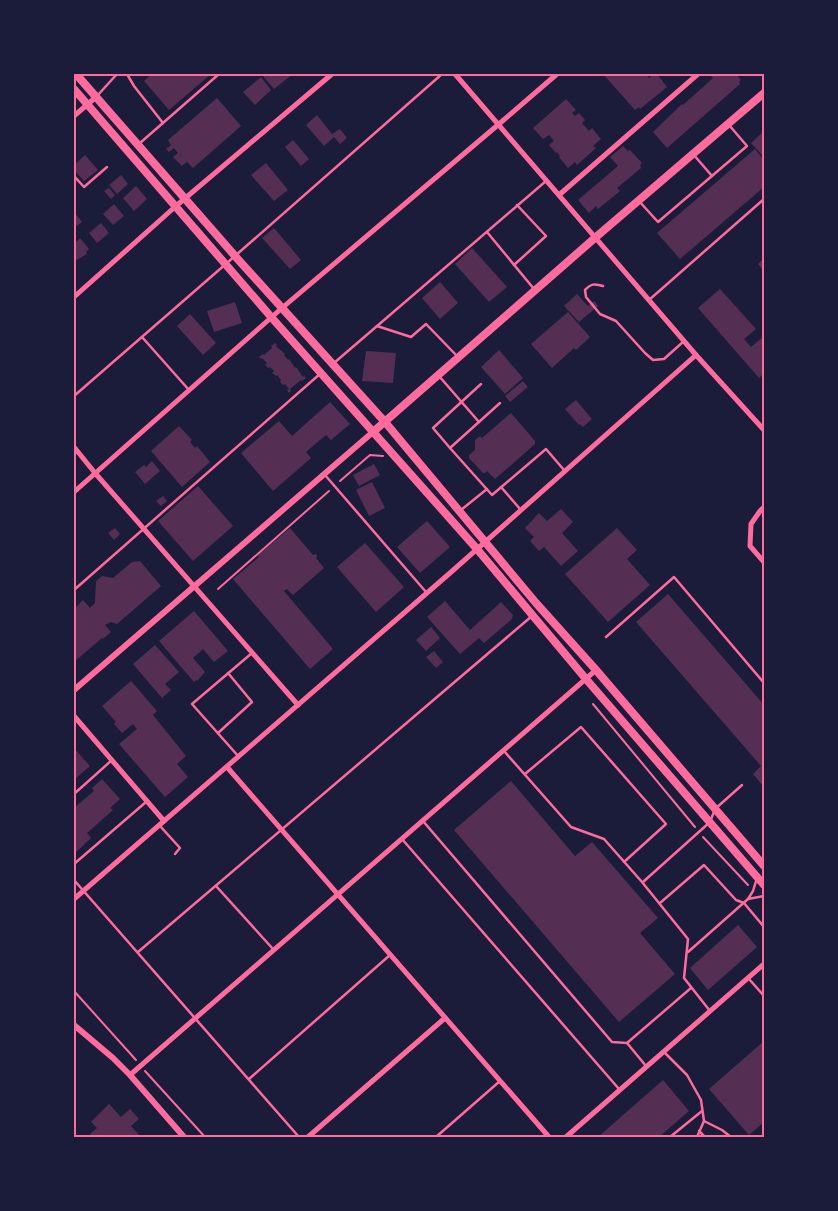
<svg xmlns="http://www.w3.org/2000/svg" width="838" height="1211" font-family="'DM Sans',sans-serif">
<rect width="100%" height="100%" fill="#1b1b3a"/>
<!-- building -->
<g fill="#542f53">
<polygon points="152,74 211,74 169,110 144,81"/>
<polygon points="266,74 293,74 274,89 263,76"/>
<polygon points="603,74 651,74 648,77 649,78 654,74 657,74 667,87 640,109 639,107 635,110"/>
<polygon points="709,74 736,74 741,80 739,82 740,84 667,148 653,132 682,104 683,105 713,78"/>
<polygon points="261,77 271,90 255,105 243,92"/>
<polygon points="217,98 241,126 193,168 187,162 182,166 173,157 178,153 174,148 169,152 166,149 171,145 168,140"/>
<polygon points="566,99 576,110 572,113 575,116 579,113 585,120 582,123 589,131 592,128 601,139 593,146 596,148 577,165 575,162 568,168 559,157 560,156 557,152 556,153 549,145 554,141 549,135 543,139 533,128"/>
<polygon points="317,115 332,134 340,129 347,138 340,144 334,137 324,146 306,125"/>
<polygon points="764,131 764,155 763,156 751,143"/>
<polygon points="293,140 309,159 301,166 285,147"/>
<polygon points="623,146 628,151 630,150 642,163 640,165 641,168 617,188 620,191 598,209 596,206 589,213 578,200 618,166 610,157"/>
<polygon points="755,149 764,160 764,187 680,259 657,233"/>
<polygon points="85,155 98,170 84,181 74,170 74,165"/>
<polygon points="266,163 288,190 274,201 251,175"/>
<polygon points="121,175 128,184 117,194 109,185"/>
<polygon points="136,186 147,199 134,211 123,198"/>
<polygon points="109,188 115,195 111,199 104,191"/>
<polygon points="114,204 124,216 113,225 103,214"/>
<polygon points="75,213 82,222 77,226 74,223 74,214"/>
<polygon points="101,223 109,233 97,243 89,233"/>
<polygon points="274,228 301,260 290,269 262,238"/>
<polygon points="80,238 89,249 86,252 87,254 77,260 74,256 74,244"/>
<polygon points="472,248 507,287 489,302 455,264"/>
<polygon points="764,258 764,271 758,264"/>
<polygon points="440,282 458,303 440,319 422,298"/>
<polygon points="720,289 756,329 744,339 751,347 764,336 764,373 759,378 698,308"/>
<polygon points="577,294 588,306 594,301 598,306 579,322 564,306"/>
<polygon points="235,302 242,323 214,332 207,311"/>
<polygon points="568,312 590,337 576,350 574,348 552,368 531,344"/>
<polygon points="190,314 216,343 203,355 177,326"/>
<polygon points="275,343 277,345 276,346 285,354 284,355 288,360 289,359 295,368 296,367 303,377 304,376 306,378 302,381 301,380 290,389 291,391 289,393 287,390 289,389 285,384 283,385 280,382 281,380 277,375 276,376 272,373 274,371 270,367 268,368 265,364 267,363 262,358 261,359 259,357 263,354 264,355 272,348 271,346"/>
<polygon points="499,350 523,378 505,394 481,367"/>
<polygon points="366,351 396,353 393,383 362,381"/>
<polygon points="523,381 528,387 510,402 505,396"/>
<polygon points="576,400 592,419 583,427 580,424 579,425 565,409"/>
<polygon points="330,402 350,424 331,440 326,435 306,452 311,458 273,491 241,453 279,421 292,436"/>
<polygon points="511,413 535,441 535,444 495,479 487,471 485,473 483,473 469,458 469,455 475,450 475,440 480,436 482,438"/>
<polygon points="179,426 192,440 190,442 195,448 197,446 210,462 182,487 151,451"/>
<polygon points="152,461 160,471 145,484 135,472 144,465 146,467"/>
<polygon points="374,464 380,475 359,486 353,475"/>
<polygon points="372,482 385,508 369,516 356,490"/>
<polygon points="198,486 233,526 193,561 158,521"/>
<polygon points="163,496 167,501 161,506 156,501"/>
<polygon points="561,509 573,522 562,533 578,551 561,566 544,547 539,551 530,541 534,537 525,528 539,513 547,521"/>
<polygon points="427,521 450,547 420,573 397,547"/>
<polygon points="115,528 120,534 114,540 108,533"/>
<polygon points="290,528 313,555 316,554 317,556 316,558 324,568 293,595 287,589 284,591 333,649 310,669 233,579 259,557 258,555"/>
<polygon points="617,528 637,550 627,559 650,585 608,622 565,574"/>
<polygon points="365,543 404,587 376,612 337,567"/>
<polygon points="140,561 161,586 117,624 111,622 105,625 111,632 103,639 102,638 74,662 74,609 83,600 90,608 95,603 96,581 102,576 113,578 132,562"/>
<polygon points="668,594 764,705 764,787 753,774 761,766 636,622"/>
<polygon points="445,601 470,630 501,602 513,615 512,619 484,643 479,638 460,654 427,617"/>
<polygon points="194,611 228,651 214,662 203,649 193,658 205,672 197,681 196,680 194,682 159,641"/>
<polygon points="431,627 440,638 426,651 416,640"/>
<polygon points="155,645 179,672 165,684 171,690 162,698 133,664"/>
<polygon points="434,651 443,662 436,668 426,657"/>
<polygon points="131,681 157,711 153,715 186,756 177,764 188,777 165,797 119,744 137,729 133,724 122,733 114,724 116,722 102,706"/>
<polygon points="74,748 90,766 75,779 74,777"/>
<polygon points="102,779 120,799 110,808 113,810 87,833 91,838 74,854 74,808 94,791 92,788"/>
<polygon points="511,781 575,856 592,842 658,918 640,933 675,974 619,1022 454,830"/>
<polygon points="738,925 757,947 708,990 690,968"/>
<polygon points="764,1041 764,1122 749,1135 709,1089"/>
<polygon points="663,1080 689,1111 659,1137 598,1137"/>
<polygon points="109,1104 121,1117 130,1109 139,1119 131,1126 141,1137 93,1137 90,1134 97,1128 91,1122"/>
</g>
<g fill="none" stroke-linecap="round" stroke-linejoin="round">
<!-- path -->
<g stroke="#ff6b9d" stroke-width="2">
<polyline points="340,481 370,455 383,456"/>
<polyline points="218,589 329,491"/>
<polyline points="593,704 695,827"/>
<polyline points="703,837 748,885"/>
<polyline points="74,991 136,1060"/>
<polyline points="145,1071 205,1137"/>
</g>
<!-- service -->
<g stroke="#ff6b9d" stroke-width="2.5">
<polyline points="127,74 134,86 163,123"/>
<polyline points="97,96 117,74"/>
<polyline points="140,143 219,74"/>
<polyline points="693,154 712,176"/>
<polyline points="74,176 84,187 107,167"/>
<polyline points="639,201 658,222 747,146 729,125"/>
<polyline points="487,232 534,289"/>
<polyline points="514,265 546,236 517,205"/>
<path d="M603 286C594 283 591 284 585 290L586 297 600 314 616 321 645 353 653 360 664 359 684 341"/>
<polyline points="649,300 764,199"/>
<polyline points="377,326 411,337 426,324 457,356"/>
<polyline points="142,337 189,390"/>
<polyline points="334,363 546,181"/>
<polyline points="439,376 479,422"/>
<polyline points="74,396 235,256 442,74"/>
<polyline points="500,403 450,448 492,495 546,449 564,470"/>
<polyline points="450,448 433,428 481,384"/>
<polyline points="325,475 426,592"/>
<polyline points="501,487 521,510"/>
<polyline points="461,510 487,489"/>
<polyline points="74,590 321,373"/>
<polyline points="606,637 674,577 764,683"/>
<polyline points="218,733 252,702 228,673"/>
<polyline points="504,751 571,827 604,839 642,882 688,939 684,978 710,1011"/>
<polyline points="239,757 192,704 252,653"/>
<polyline points="525,774 581,727 666,824 624,862"/>
<polyline points="74,794 112,760"/>
<polyline points="423,821 612,1042 627,1043 691,988"/>
<polyline points="160,826 180,848 175,854"/>
<polyline points="402,839 619,1089"/>
<polyline points="74,864 146,802"/>
<polyline points="757,878 753,891 748,899 764,896"/>
<polyline points="74,880 299,1137"/>
<polyline points="643,882 710,822 715,809 742,785"/>
<polyline points="216,886 273,949"/>
<polyline points="660,903 704,865 736,900 744,903 764,927"/>
<polyline points="138,952 532,616"/>
<polyline points="688,952 748,899"/>
<polyline points="749,979 764,996"/>
<polyline points="627,1043 646,1066"/>
<polyline points="664,1052 687,1075 701,1100 704,1121 697,1137"/>
<polyline points="249,1079 390,955"/>
<polyline points="704,1121 722,1130 731,1137"/>
<polyline points="699,1131 705,1137"/>
<polyline points="436,1137 500,1081"/>
<polyline points="670,1137 702,1111"/>
</g>
<!-- minor -->
<g stroke="#ff6b9d" stroke-width="5">
<polyline points="455,74 696,355 764,430"/>
<polyline points="74,116 96,97"/>
<polyline points="559,195 698,74"/>
<polyline points="74,297 176,206 332,74"/>
<polyline points="74,447 95,473 298,705"/>
<polyline points="74,492 282,308 499,124 557,74"/>
<polyline points="764,507 760,511 751,524 750,546 764,562"/>
<polyline points="74,716 164,821"/>
<polyline points="227,767 549,1137"/>
<polyline points="74,899 450,573 696,355"/>
<polyline points="130,1075 596,670"/>
<polyline points="308,1137 445,1018"/>
<polyline points="566,1137 764,964"/>
</g>
<!-- tertiary -->
<g stroke="#ff6b9d" stroke-width="6">
<polyline points="74,690 373,432"/>
<polyline points="74,1025 113,1058 130,1075 184,1137"/>
</g>
<!-- secondary -->
<g stroke="#ff6b9d" stroke-width="8">
<polyline points="76,74 235,256 385,422 536,603 596,670 764,866"/>
<polyline points="74,89 272,318 477,549 586,679 764,885"/>
<polyline points="373,432 596,237 764,93"/>
</g>
</g>
<!-- border -->
<rect width="838" height="1211" fill="none" stroke="#1b1b3a" stroke-width="150"/>
<rect x="75" y="75" width="688" height="1061" fill="none" stroke="#ff6b9d" stroke-width="2"/>
</svg>
